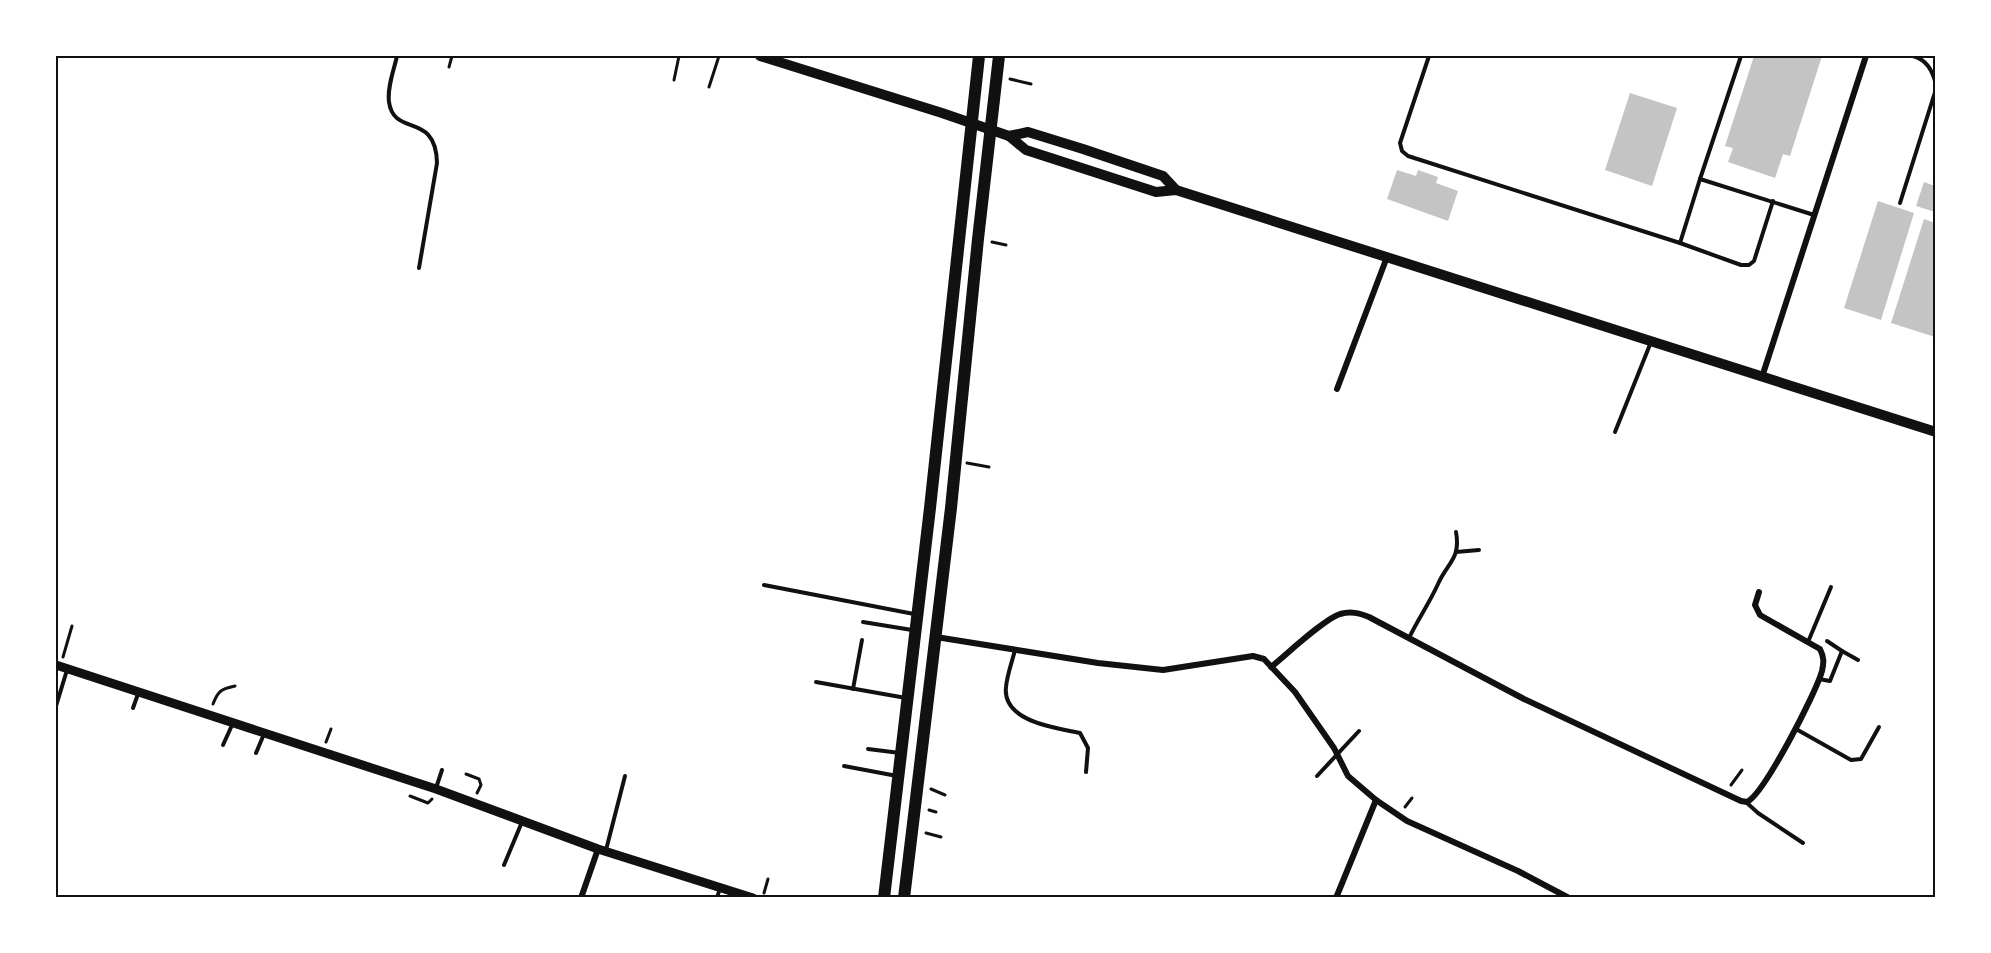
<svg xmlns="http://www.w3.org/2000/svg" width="1991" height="953" font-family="'DM Sans',sans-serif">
<rect width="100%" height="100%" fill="#fff"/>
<!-- building -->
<g fill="#c4c4c4">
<polygon points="1754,56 1822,56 1790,156 1783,154 1775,178 1728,162 1733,148 1725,146"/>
<polygon points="1630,93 1677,108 1652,186 1605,170"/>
<polygon points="1397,170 1416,176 1418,170 1438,177 1436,183 1458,191 1448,221 1387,199"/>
<polygon points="1924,182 1935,186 1935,212 1916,206"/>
<polygon points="1878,201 1914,213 1881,320 1844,308"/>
<polygon points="1924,219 1935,223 1935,337 1891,323"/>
</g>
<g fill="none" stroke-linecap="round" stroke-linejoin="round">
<!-- path -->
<g stroke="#111" stroke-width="3">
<polyline points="449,67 452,56"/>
<polyline points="1010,79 1031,84"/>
<polyline points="674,80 679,56"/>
<polyline points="709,87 719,56"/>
<polyline points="992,242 1006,245"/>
<polyline points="967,463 989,467"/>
<polyline points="63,657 72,626"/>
<path d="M213 704C218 691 221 689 235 686"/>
<polyline points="326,742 331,729"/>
<polyline points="466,774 479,779 481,785 477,793"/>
<polyline points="1731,785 1742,770"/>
<polyline points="931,789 945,795"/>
<polyline points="410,796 428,803 432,799"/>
<polyline points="1405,807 1412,798"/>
<polyline points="929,810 936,812"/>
<polyline points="926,833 941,837"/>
<polyline points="764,893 768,879"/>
</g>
<!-- service -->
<g stroke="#111" stroke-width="4">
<path d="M397 56C394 70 387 87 389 102 394 138 436 111 437 163L419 268"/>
<polyline points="1429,56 1400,143 1402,151 1408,156 1680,243 1700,179"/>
<polyline points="1741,56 1700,179 1814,215"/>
<path d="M1913 56C1927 60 1932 70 1936 84"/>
<polyline points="1900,203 1936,89"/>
<polyline points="1680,243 1741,265 1749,265 1754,261 1773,201"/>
<polyline points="1615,432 1651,342"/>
<polyline points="1456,552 1479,550"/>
<polyline points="764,585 914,614"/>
<polyline points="863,622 912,630"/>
<path d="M1409 638C1418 619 1430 602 1438 584 1447 563 1461 559 1456 532"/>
<polyline points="1808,642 1831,587"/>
<path d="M1015 650C1012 662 1007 675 1006 687 1002 722 1057 728 1080 733L1088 748 1086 772"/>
<polyline points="1842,651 1858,660"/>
<polyline points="1819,679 1830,681 1842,651 1827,641"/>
<polyline points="816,682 906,698"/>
<polyline points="853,689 862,640"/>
<polyline points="56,706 67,670"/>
<polyline points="133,708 138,694"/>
<polyline points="1796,729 1851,760 1861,759 1879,727"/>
<polyline points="223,745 233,723"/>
<polyline points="868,749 900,753"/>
<polyline points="256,753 264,734"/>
<polyline points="844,766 897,776"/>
<polyline points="1317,776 1359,731"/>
<polyline points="436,788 442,770"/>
<polyline points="1747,803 1758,813 1803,843"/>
<polyline points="606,850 625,776"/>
<polyline points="504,865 522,822"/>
<polyline points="717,898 720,888"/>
</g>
<!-- minor -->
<g stroke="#111" stroke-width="6">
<polyline points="1762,377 1866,56"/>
<polyline points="1337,389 1387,257"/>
<polyline points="936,637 1098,663 1163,670 1253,656 1264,659 1295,692 1334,748 1348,776 1376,800 1407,821 1518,871 1569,898"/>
<path d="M1271 667C1286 655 1324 619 1340 614 1351 611 1359 613 1369 617L1524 699 1741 801 1747 802C1764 794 1816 693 1822 671 1824 662 1824 657 1820 649L1760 615 1755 605 1759 592"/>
<polyline points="581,898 598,849"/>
<polyline points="1336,898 1376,800"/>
</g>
<!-- tertiary -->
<polyline stroke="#111" stroke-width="9" points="56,665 436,789 598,849 753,898"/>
<!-- secondary -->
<g stroke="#111" stroke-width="10">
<polyline points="760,56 942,113 1009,136 1026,150 1156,192 1176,190 1936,432"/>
<polyline points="1009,136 1028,132 1083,149 1163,176 1176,190"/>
</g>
<!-- trunk -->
<g stroke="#111" stroke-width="12">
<polyline points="884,898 930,508 979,56"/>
<polyline points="904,898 951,508 978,239 999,56"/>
</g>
</g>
<!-- border -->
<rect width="1991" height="953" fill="none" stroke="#ffffff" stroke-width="114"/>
<rect x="57" y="57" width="1877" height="839" fill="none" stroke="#111" stroke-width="2"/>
</svg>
